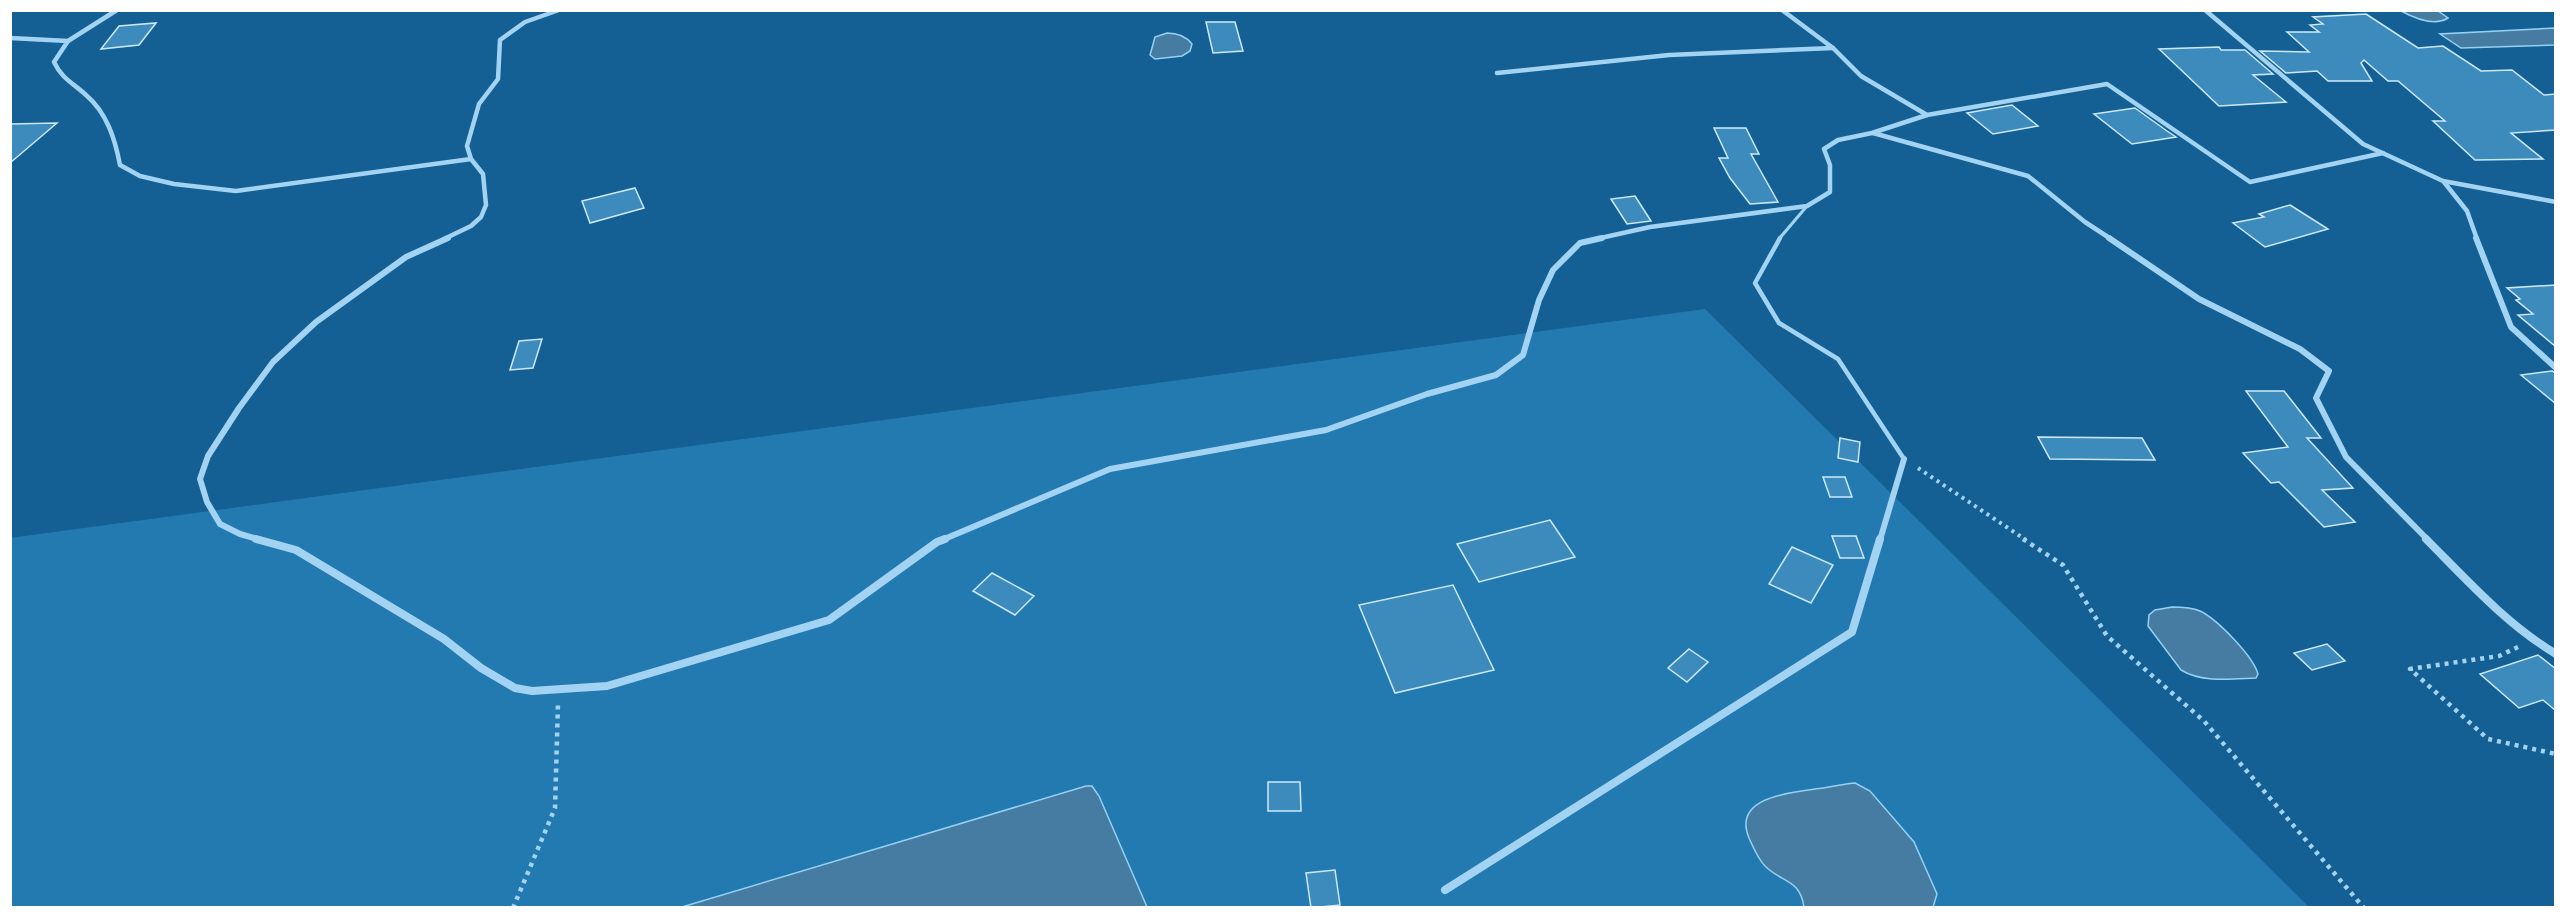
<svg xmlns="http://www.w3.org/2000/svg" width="2566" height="918" font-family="'Alegreya Sans',sans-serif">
<rect width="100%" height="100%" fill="#146094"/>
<!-- green -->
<polygon fill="#237ab1" points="1705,309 2309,907 11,907 10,538"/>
<!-- water -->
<g fill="#467ca1" stroke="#95d1f5" stroke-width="1.5">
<path d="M2401 11H2438L2448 18C2434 27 2414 18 2401 11Z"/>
<polygon points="2555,28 2555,45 2461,48 2440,34"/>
<path d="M1167 33C1177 33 1186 36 1192 44L1190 51 1182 56 1155 59 1150 55 1155 37Z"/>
<path d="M2172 607C2181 607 2191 607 2200 611 2217 619 2253 656 2258 674L2256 678C2232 679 2202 683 2181 670L2148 626 2149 615 2155 610Z"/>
<path d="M1855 783 1870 791 1914 842 1937 894 1933 907H1804C1800 879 1782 883 1765 866 1758 859 1753 847 1749 838 1731 795 1796 792 1823 788 1834 786 1844 784 1855 783Z"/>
<polygon points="1086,786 1092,786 1099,796 1147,907 682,907"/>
</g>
<!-- building -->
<g fill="#3d8abc" stroke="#cbe9fc" stroke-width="1.5">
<polygon points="2366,14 2418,48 2443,46 2481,71 2512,70 2544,95 2556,94 2556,130 2511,133 2543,159 2475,160 2433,121 2445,121 2398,81 2388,81 2364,60 2361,63 2372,81 2328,81 2317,71 2286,73 2260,51 2309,52 2287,32 2319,32 2310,25 2323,24 2313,17"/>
<polygon points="1206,22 1235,22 1243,51 1213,53"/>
<polygon points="156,23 139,45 101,49 119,26"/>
<polygon points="2219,47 2221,50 2245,50 2273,74 2253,75 2286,102 2219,106 2159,49"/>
<polygon points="2012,105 2038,126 1993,134 1967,113"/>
<polygon points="2135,108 2167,131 2176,137 2132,144 2094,114"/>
<polygon points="57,123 10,163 10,124"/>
<polygon points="1714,128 1746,128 1759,154 1751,154 1778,202 1750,204 1730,178 1719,158 1728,158"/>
<polygon points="635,188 644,208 590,223 582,201"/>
<polygon points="1635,196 1651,221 1627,224 1611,199"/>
<polygon points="2290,205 2328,229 2265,247 2233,223 2264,217 2259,214"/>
<polygon points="2556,285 2556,347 2518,315 2533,314 2516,300 2520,299 2507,288"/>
<polygon points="542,339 533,368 510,370 519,341"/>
<polygon points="2552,371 2556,373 2556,404 2521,375"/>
<polygon points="2246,391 2284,391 2321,438 2307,438 2353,488 2322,490 2355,522 2324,527 2279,482 2271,483 2243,453 2288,447"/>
<polygon points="2038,437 2142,438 2155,460 2050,459"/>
<polygon points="1840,438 1860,442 1858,462 1838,458"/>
<polygon points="1823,477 1845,477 1852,497 1830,497"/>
<polygon points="1550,520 1575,557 1479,582 1457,544"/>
<polygon points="1832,536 1856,536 1864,558 1840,558"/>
<polygon points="1792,547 1833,565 1811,603 1769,584"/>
<polygon points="992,573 1034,596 1015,615 973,591"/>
<polygon points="1453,585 1494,670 1395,693 1359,605"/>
<polygon points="2327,644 2345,661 2312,670 2294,653"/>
<polygon points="1689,649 1708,662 1687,682 1668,668"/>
<polygon points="2538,655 2556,669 2556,711 2543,700 2519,708 2480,674"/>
<polygon points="1268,782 1300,782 1301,811 1268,811"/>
<polygon points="1335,870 1340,905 1311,908 1306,873"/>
</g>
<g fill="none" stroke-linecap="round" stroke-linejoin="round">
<!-- path-far1 -->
<polyline stroke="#a3d3f2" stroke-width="4" stroke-dasharray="3 4.5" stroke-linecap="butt" points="1918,468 2026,540"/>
<!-- path -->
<g stroke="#a3d3f2" stroke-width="4.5" stroke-dasharray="4 5" stroke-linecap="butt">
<polyline points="2023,539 2063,565 2107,636 2204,721 2364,908"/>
<polyline points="2518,647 2499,656 2410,669 2488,739 2556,754"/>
<polyline points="513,908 555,808 558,704"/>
</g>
<!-- service-far1 -->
<polyline stroke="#a3d3f2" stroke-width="3" points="1779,239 1807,206"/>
<!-- service -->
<polyline stroke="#a3d3f2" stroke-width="4.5" points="1780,238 1755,283 1779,323 1838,359 1904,459"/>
<!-- minor-far2 -->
<g stroke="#a3d3f2" stroke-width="4.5">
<polyline points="1782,10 1833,48 1861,76 1927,115 2107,84 2250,182 2383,153"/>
<polyline points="2205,10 2363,144 2443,181 2556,202"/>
<path d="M10 38 68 41 54 62C62 79 73 83 86 95 107 113 115 139 120 165L140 176 174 184 236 191 471 159"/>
<polyline points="68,41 117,10"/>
<polyline points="1497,73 1669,55 1833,48"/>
<polyline points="1873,133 2028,176 2085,222 2111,239"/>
<polyline points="2444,182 2467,211 2477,239"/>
<polyline points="444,239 471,226 481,217 486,205 483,174 471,159 467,146 479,104 498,79 500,40 525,22 559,10"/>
<polyline points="1596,239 1650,227 1807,206 1830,192 1830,165 1824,149 1838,140 1872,133 1927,115"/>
</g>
<!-- minor-far1 -->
<g stroke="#a3d3f2" stroke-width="6">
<polyline points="2109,238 2199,299 2300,349 2329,371 2316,398 2346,457 2428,540"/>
<polyline points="2476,238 2511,327 2556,368"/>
<polyline points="261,540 240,534 220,524 207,502 200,479 208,456 239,408 273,362 316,322 406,257 448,238"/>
<polyline points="942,540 1110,469 1326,430 1427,394 1496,375 1523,355 1539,300 1553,270 1580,243 1602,238"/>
<polyline points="1880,540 1904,459"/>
</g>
<!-- minor -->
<g stroke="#a3d3f2" stroke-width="8">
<polyline points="256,539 296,550 444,639 481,668 515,688 532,691 607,686 829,620 937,542 945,539"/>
<path d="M2426 539C2467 580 2506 624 2556 654"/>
<polyline points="1445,890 1852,632 1880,539"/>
</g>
</g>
<!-- border -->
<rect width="2566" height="918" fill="none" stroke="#ffffff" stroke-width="24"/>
</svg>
